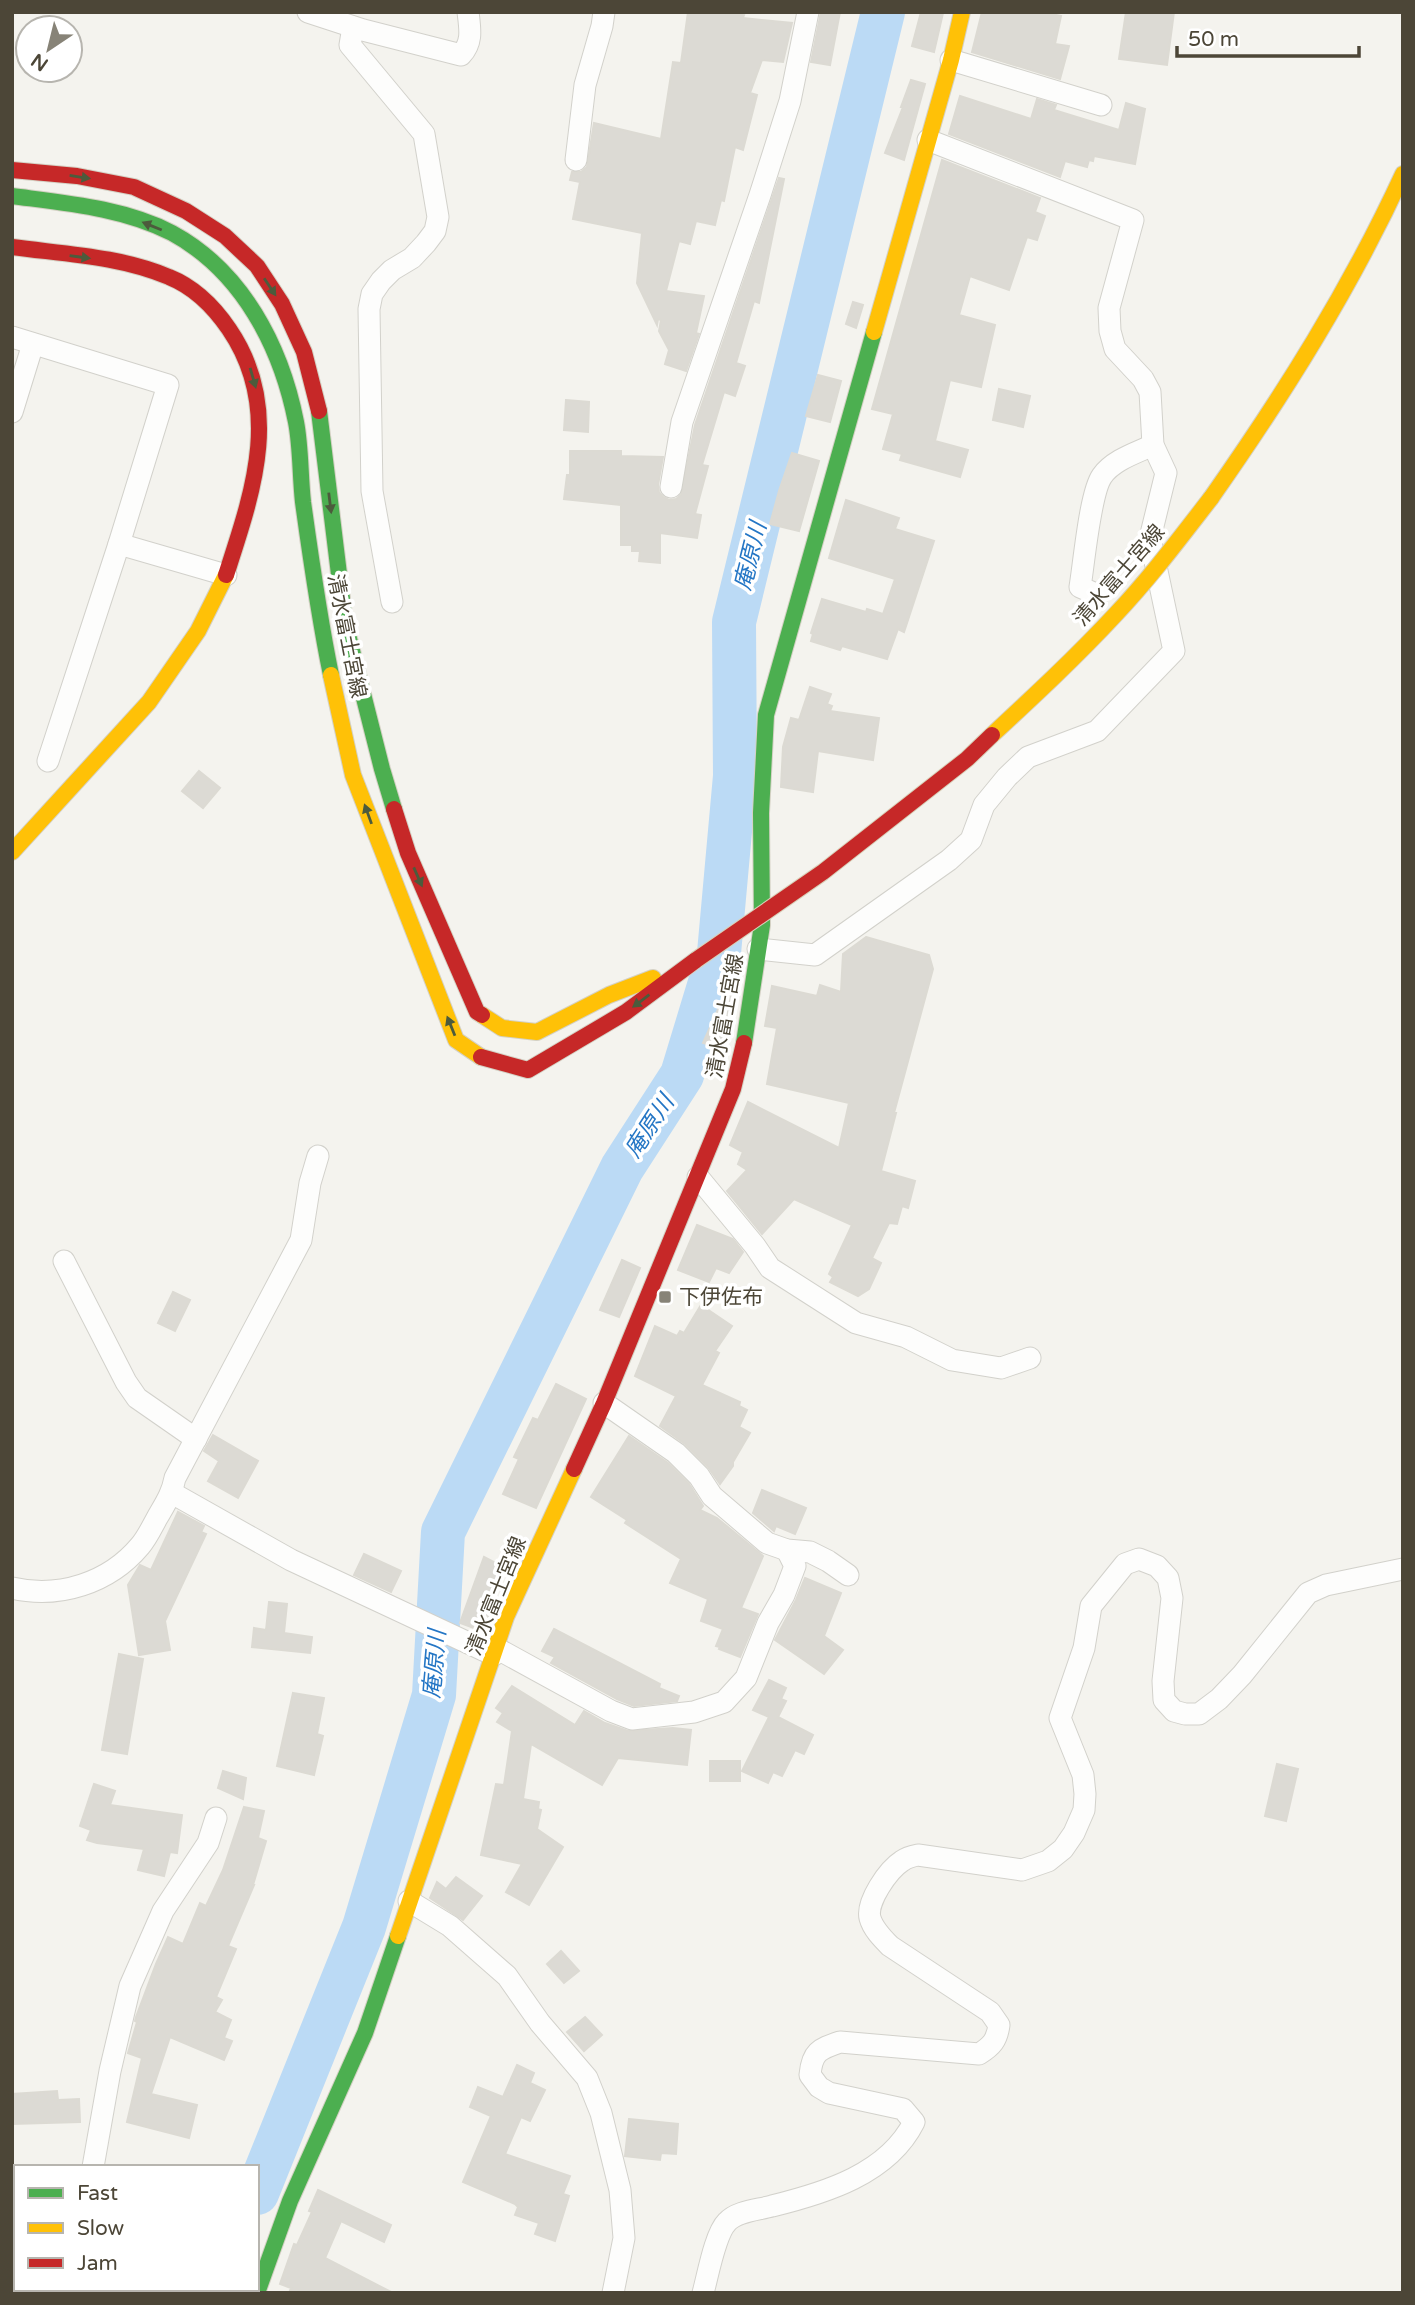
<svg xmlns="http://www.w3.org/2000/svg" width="1415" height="2305" font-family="'Varela Round','Noto Sans JP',sans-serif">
<rect width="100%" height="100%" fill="#f4f3ee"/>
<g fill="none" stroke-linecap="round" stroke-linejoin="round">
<!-- river -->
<g stroke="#bbdaf5" stroke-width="44">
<polyline points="257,2193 364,1927 434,1695 443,1532 622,1168 682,1075 719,953 735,776 734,622 883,12"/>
<polyline points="218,2293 219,2289"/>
</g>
</g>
<!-- building -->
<g fill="#dcdad4" stroke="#dcdad3" stroke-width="2">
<polygon points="688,12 713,12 744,15 743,18 792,23 783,62 762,60 750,93 757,95 743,150 735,147 724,201 721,200 715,225 696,221 690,244 679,241 666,291 704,296 696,333 699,334 686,371 665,364 669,350 659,331 661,320 658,319 657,325 637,283 642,233 573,219 580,182 570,180 572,172 581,172 587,167 594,123 661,139 673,62 681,63"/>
<polygon points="821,12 840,12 830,65 811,62"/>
<polygon points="921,12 943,13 934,52 912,46"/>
<polygon points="982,12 1043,12 1061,16 1055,44 1069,46 1060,79 972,52"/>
<polygon points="1126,12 1174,12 1167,65 1119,59"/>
<polygon points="911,80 925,84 904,160 885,153 903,107 901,107"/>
<polygon points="960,96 1031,119 1037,99 1056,105 1054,110 1119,130 1126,103 1145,109 1135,164 1094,156 1093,161 1089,160 1087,167 1065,161 1060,177 949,134"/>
<polygon points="942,160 1040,198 1035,212 1045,216 1037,240 1027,237 1009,290 970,276 959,315 995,325 981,387 950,380 935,441 968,450 960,477 900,460 902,454 883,449 893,414 872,409"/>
<polygon points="779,178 784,179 759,303 754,301 736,363 745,366 735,396 724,392 702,465 708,466 695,514 701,515 697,538 660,533 660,563 639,561 640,551 632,551 632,545 621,545 621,505 564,499 567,475 570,475 570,451 621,451 621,456 663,457 658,485 659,492 663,497 669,500 676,499 681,495 695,425"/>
<polygon points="853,302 863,305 856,328 846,324"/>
<polygon points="818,375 841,381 830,422 806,416"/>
<polygon points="999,389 1030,396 1023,427 993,420"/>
<polygon points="566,400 589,402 588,432 564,430"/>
<polygon points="792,453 819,461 799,531 770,524 779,491"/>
<polygon points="846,500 899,518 895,529 934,541 904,632 898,629 887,659 842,646 840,650 811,641 813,634 811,633 822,599 866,612 867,609 883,614 895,579 829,558"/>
<polygon points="810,687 831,694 827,704 832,706 830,711 879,718 873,760 818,751 813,792 781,787 783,747 791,718 799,720"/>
<polygon points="199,771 220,788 203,808 182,791"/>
<polygon points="866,937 929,955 933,969 894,1113 896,1113 881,1171 915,1181 908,1208 902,1206 897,1224 889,1223 872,1258 881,1263 869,1289 858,1296 830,1282 833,1277 829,1274 852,1225 794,1199 762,1234 727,1191 747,1170 738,1164 743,1152 730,1145 748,1102 839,1148 849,1103 767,1084 777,1028 765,1026 772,986 817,996 820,985 841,992 843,954"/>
<polygon points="726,992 733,994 724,1050 703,1043 719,1007 722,1008"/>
<polygon points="697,1225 733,1239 743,1252 729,1273 716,1268 709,1282 678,1270"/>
<polygon points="622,1260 640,1268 619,1317 600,1310"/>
<polygon points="173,1292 190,1300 175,1331 158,1323"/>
<polygon points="701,1305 732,1326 715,1351 719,1353 702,1385 740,1402 739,1406 747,1410 739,1427 750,1433 733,1462 733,1466 720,1484 708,1467 685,1444 660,1426 676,1396 635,1376 655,1326 677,1336 680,1331 684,1333"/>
<polygon points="556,1384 586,1399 536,1508 503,1494 519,1459 514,1457 533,1418 538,1420"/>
<polygon points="213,1435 258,1461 238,1498 208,1481 219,1461 204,1451"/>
<polygon points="629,1436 668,1463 689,1484 703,1506 700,1510 717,1518 763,1556 741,1608 758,1614 740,1657 719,1649 720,1647 716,1646 723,1629 701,1621 708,1599 670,1583 681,1559 625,1523 627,1520 591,1497"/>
<polygon points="762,1490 806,1508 795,1534 776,1526 774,1531 753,1513"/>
<polygon points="178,1512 204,1526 201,1532 206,1534 165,1621 170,1650 139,1655 128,1585 140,1565 151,1570"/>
<polygon points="364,1554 401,1571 391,1592 354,1575"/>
<polygon points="484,1557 507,1569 496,1590 498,1590 482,1631 460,1623"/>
<polygon points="805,1578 841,1593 824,1636 843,1650 824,1674 775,1640 796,1600"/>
<polygon points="269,1602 287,1604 284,1633 312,1637 310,1653 252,1647 254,1628 266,1630"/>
<polygon points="554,1629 660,1684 659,1688 679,1696 677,1701 634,1706 617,1699 551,1663 555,1657 542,1651"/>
<polygon points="119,1654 143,1659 127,1754 102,1750"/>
<polygon points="769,1680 786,1688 781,1699 786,1701 778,1717 813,1735 804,1754 795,1750 782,1776 773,1772 768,1783 742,1771 769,1717 753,1710"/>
<polygon points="512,1686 575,1725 584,1711 605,1723 628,1731 673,1728 691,1730 687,1765 618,1758 602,1785 531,1744 523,1799 539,1802 538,1809 541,1810 537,1829 563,1847 529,1905 506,1892 522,1864 481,1855 496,1784 504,1785 512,1731 497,1722 503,1713 496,1708"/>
<polygon points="293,1693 324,1698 317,1734 323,1736 314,1775 277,1766"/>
<rect x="710" y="1761" width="30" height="20"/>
<polygon points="1277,1764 1298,1769 1286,1821 1265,1816"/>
<polygon points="223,1771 246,1778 243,1799 218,1788"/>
<polygon points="94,1784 115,1791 110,1805 182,1815 177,1853 170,1852 164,1876 138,1870 144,1849 97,1843 87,1840 91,1830 80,1826"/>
<polygon points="244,1807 264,1811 258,1838 266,1841 253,1885 254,1885 228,1946 236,1949 216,1997 222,2000 215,2012 231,2020 224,2038 232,2041 224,2060 170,2037 151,2094 197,2105 189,2138 127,2122 142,2058 128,2053 137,2022 135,2021 136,2017 156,1964 168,1937 183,1944 200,1903 206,1906 223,1870"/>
<polygon points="456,1877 482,1896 463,1920 430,1898 437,1882 446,1889"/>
<polygon points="561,1951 579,1971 564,1983 547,1964"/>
<polygon points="585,2017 602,2035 584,2051 567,2032"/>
<polygon points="517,2065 534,2073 530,2083 545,2090 530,2121 521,2117 505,2154 570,2176 563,2194 569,2196 555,2241 535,2234 539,2223 515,2215 518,2207 515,2204 463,2182 491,2116 470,2107 478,2087 503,2097"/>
<polygon points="57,2091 58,2100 79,2099 80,2122 12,2124 12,2094"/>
<polygon points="629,2119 678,2124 676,2154 661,2153 660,2160 625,2156"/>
<polygon points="318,2190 391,2225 384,2242 341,2221 325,2258 393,2293 289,2293 291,2288 280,2284 294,2244 297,2245 312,2212 309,2211"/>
</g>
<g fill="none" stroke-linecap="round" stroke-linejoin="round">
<defs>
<g id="street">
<path d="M308 12 363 30 461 55C473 42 470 29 468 12"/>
<polyline points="353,27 350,45 424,134 438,217 435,231 426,243 412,258 392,270 381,281 372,294 369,309 372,491 392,602"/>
<polyline points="951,60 1101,105"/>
<polyline points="576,160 585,85 602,26 604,12"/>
<polyline points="12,337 168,385 119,544 48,761"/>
<polyline points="12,412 33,344"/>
<polyline points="671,487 682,422 760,195 790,101 808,12"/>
<polyline points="119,544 226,575"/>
<path d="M1098 595 1080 587C1084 563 1090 493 1102 476 1113 460 1136 453 1153 445"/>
<polyline points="758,949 815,955 949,860 971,840 984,805 1007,777 1028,757 1097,731 1174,651 1150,538 1166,473 1153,445 1150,392 1143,379 1115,349 1110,331 1109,308 1133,220 928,140"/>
<polyline points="698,1177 755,1246 770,1268 856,1323 906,1337 952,1360 1001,1368 1030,1358"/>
<polyline points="64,1261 126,1382 137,1398 196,1439"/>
<polyline points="604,1403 676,1453 699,1476 712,1496 767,1543 787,1550 810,1552 828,1561 848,1575"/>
<polyline points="172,1493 291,1560 494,1655"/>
<path d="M12 1588C59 1599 109 1583 140 1546 147 1538 152 1527 157 1518 165 1504 172 1494 175 1478L301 1240 310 1183 318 1156"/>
<polyline points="496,1648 611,1711 632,1719 694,1712 724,1702 746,1678 768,1623 784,1595 795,1566 787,1550"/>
<polyline points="409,1901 450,1926 507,1976 540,2023 587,2078 601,2113 620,2190 624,2238 613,2293"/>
<polyline points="93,2167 110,2071 130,1986 163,1911 208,1843 216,1818"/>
<polyline points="93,2293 93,2289"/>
<path d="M703 2293C708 2275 715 2234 727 2222 737 2211 758 2210 772 2206 825 2193 888 2174 914 2122L903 2109 829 2093 819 2087 810 2075C812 2052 819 2049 840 2042L979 2054C992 2046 997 2040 999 2025L990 2012 890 1946C882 1938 873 1929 870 1918 866 1902 888 1870 902 1861 906 1858 913 1856 918 1855L1022 1870 1048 1861 1063 1849 1074 1833 1084 1810 1085 1794 1083 1775 1060 1718 1084 1648 1091 1606 1125 1564 1139 1559 1157 1566 1168 1578 1172 1598 1163 1681 1164 1700 1174 1711 1185 1714H1199L1219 1699 1242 1675 1308 1593 1326 1585 1403 1569"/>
</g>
<g id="fast">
<path d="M12 196C65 203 124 208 172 233 242 271 281 346 296 422 301 448 300 475 303 502 311 560 319 617 331 675"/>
<polyline points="319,411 345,623 382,769 394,809"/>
<polyline points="744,1043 762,925 761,813 766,715 874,332"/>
<polyline points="257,2293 290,2201 365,2033 398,1936"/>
</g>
<g id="slow">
<polyline points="874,332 951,60 962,12"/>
<path d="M1211 498C1284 394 1350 289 1403 174"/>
<polyline points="331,675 353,775 456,1040 481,1057"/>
<polyline points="12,852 149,702 198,631 226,575"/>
<polyline points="482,1015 502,1028 537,1032 609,995 653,978"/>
<polyline points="398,1936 506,1617 574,1469"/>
</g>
<g id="jam">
<polyline points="12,170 77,176 134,187 186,211 225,236 257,266 282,304 304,352 319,411"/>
<path d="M12 247C64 254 120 256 169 277 194 287 214 307 229 329 283 408 253 492 226 575"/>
<polyline points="394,809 408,853 477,1012 482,1015"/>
<polyline points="481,1057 528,1070 626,1012 696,960"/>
<polyline points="574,1469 604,1403 733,1089 744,1043"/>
</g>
</defs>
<!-- street casing -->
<use href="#street" stroke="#d2d1cb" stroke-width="23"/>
<!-- fast casing -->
<use href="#fast" stroke="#d4d1c4" stroke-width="18"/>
<!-- slow casing -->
<use href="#slow" stroke="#d4d1c4" stroke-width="18"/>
<!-- jam casing -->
<use href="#jam" stroke="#d4d1c4" stroke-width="18"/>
<!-- street -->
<use href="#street" stroke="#fdfdfc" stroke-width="21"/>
<!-- fast -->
<use href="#fast" stroke="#4caf50" stroke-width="16"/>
<!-- slow -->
<use href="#slow" stroke="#ffc107" stroke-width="16"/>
<!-- jam -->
<use href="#jam" stroke="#c62828" stroke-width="16"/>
<defs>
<path id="slow-bridge" d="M992 735C1034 696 1076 657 1115 615 1150 578 1180 538 1211 498"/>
<polyline id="jam-bridge" points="696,960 823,872 967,759 992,735"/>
</defs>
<!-- slow-bridge casing -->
<use href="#slow-bridge" stroke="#d8d1ba" stroke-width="18" stroke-linecap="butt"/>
<!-- jam-bridge casing -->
<use href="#jam-bridge" stroke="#d8d1ba" stroke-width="18" stroke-linecap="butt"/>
<!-- slow-bridge -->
<use href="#slow-bridge" stroke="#ffc107" stroke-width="16"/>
<!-- jam-bridge -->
<use href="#jam-bridge" stroke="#c62828" stroke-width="16"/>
</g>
<!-- one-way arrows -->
<defs><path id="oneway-solid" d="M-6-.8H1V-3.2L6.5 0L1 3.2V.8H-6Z" transform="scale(1.75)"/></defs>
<g fill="#4c5b3c">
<use href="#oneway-solid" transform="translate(80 177) rotate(9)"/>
<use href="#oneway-solid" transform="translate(152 226) rotate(-158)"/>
<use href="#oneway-solid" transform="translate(80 257) rotate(8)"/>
<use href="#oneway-solid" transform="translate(270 287) rotate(56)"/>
<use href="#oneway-solid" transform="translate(253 378) rotate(74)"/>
<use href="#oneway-solid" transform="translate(330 503) rotate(83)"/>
<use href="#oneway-solid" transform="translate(368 814) rotate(-110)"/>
<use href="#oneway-solid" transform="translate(418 877) rotate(66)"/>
<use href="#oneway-solid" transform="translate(641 1001) rotate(143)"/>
<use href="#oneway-solid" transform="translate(451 1026) rotate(-112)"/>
</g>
<!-- markers -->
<rect fill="#878377" stroke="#fff" stroke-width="2.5" x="658" y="1290" width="14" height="14" rx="3.5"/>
<g text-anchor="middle" stroke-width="7" stroke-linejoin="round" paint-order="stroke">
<!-- street labels -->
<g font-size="21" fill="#4c4637" stroke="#fff">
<text transform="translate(1119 575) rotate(-49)" y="7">清水富士宮線</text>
<text transform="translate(347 636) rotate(79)" y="7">清水富士宮線</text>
<text transform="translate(725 1016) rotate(-80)" y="7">清水富士宮線</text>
<text transform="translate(496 1596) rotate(-68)" y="7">清水富士宮線</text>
</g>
<!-- poi labels -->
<g font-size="21" fill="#4c4637" stroke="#fff" text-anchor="start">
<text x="679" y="1304">下伊佐布</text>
</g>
<!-- water labels -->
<g font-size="23" font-style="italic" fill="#2476c5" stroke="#fff">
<text transform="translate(750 556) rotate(-76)" y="8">庵原川</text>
<text transform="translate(649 1126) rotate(-57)" y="8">庵原川</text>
<text transform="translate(434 1664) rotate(-85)" y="8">庵原川</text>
</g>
</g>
<!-- border -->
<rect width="1415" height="2305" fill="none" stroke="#4c4637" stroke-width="28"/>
<!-- legend -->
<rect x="14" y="2165" width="245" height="126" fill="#ffffff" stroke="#b7b5af" stroke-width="2"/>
<rect x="28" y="2188" width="35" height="10" fill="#4caf50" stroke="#b7b5af" stroke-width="2"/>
<text x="77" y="2200" font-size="21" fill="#4c4637">Fast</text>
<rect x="28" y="2223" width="35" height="10" fill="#ffc107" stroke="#b7b5af" stroke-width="2"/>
<text x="77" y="2235" font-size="21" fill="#4c4637">Slow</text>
<rect x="28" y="2258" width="35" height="10" fill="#c62828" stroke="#b7b5af" stroke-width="2"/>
<text x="77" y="2270" font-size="21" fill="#4c4637">Jam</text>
<!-- north arrow -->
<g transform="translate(49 49) rotate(215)"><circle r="33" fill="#ffffff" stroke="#b7b5af" stroke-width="2"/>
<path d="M0-5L12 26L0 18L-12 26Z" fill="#878377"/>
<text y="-10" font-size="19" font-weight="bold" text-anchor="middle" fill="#4c4637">N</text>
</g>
<!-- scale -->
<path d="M1177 46v10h182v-10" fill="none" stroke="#4c4637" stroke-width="3.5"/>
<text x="1188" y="46" font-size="21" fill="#4c4637" stroke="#ffffff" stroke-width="5" paint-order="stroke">50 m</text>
</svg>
